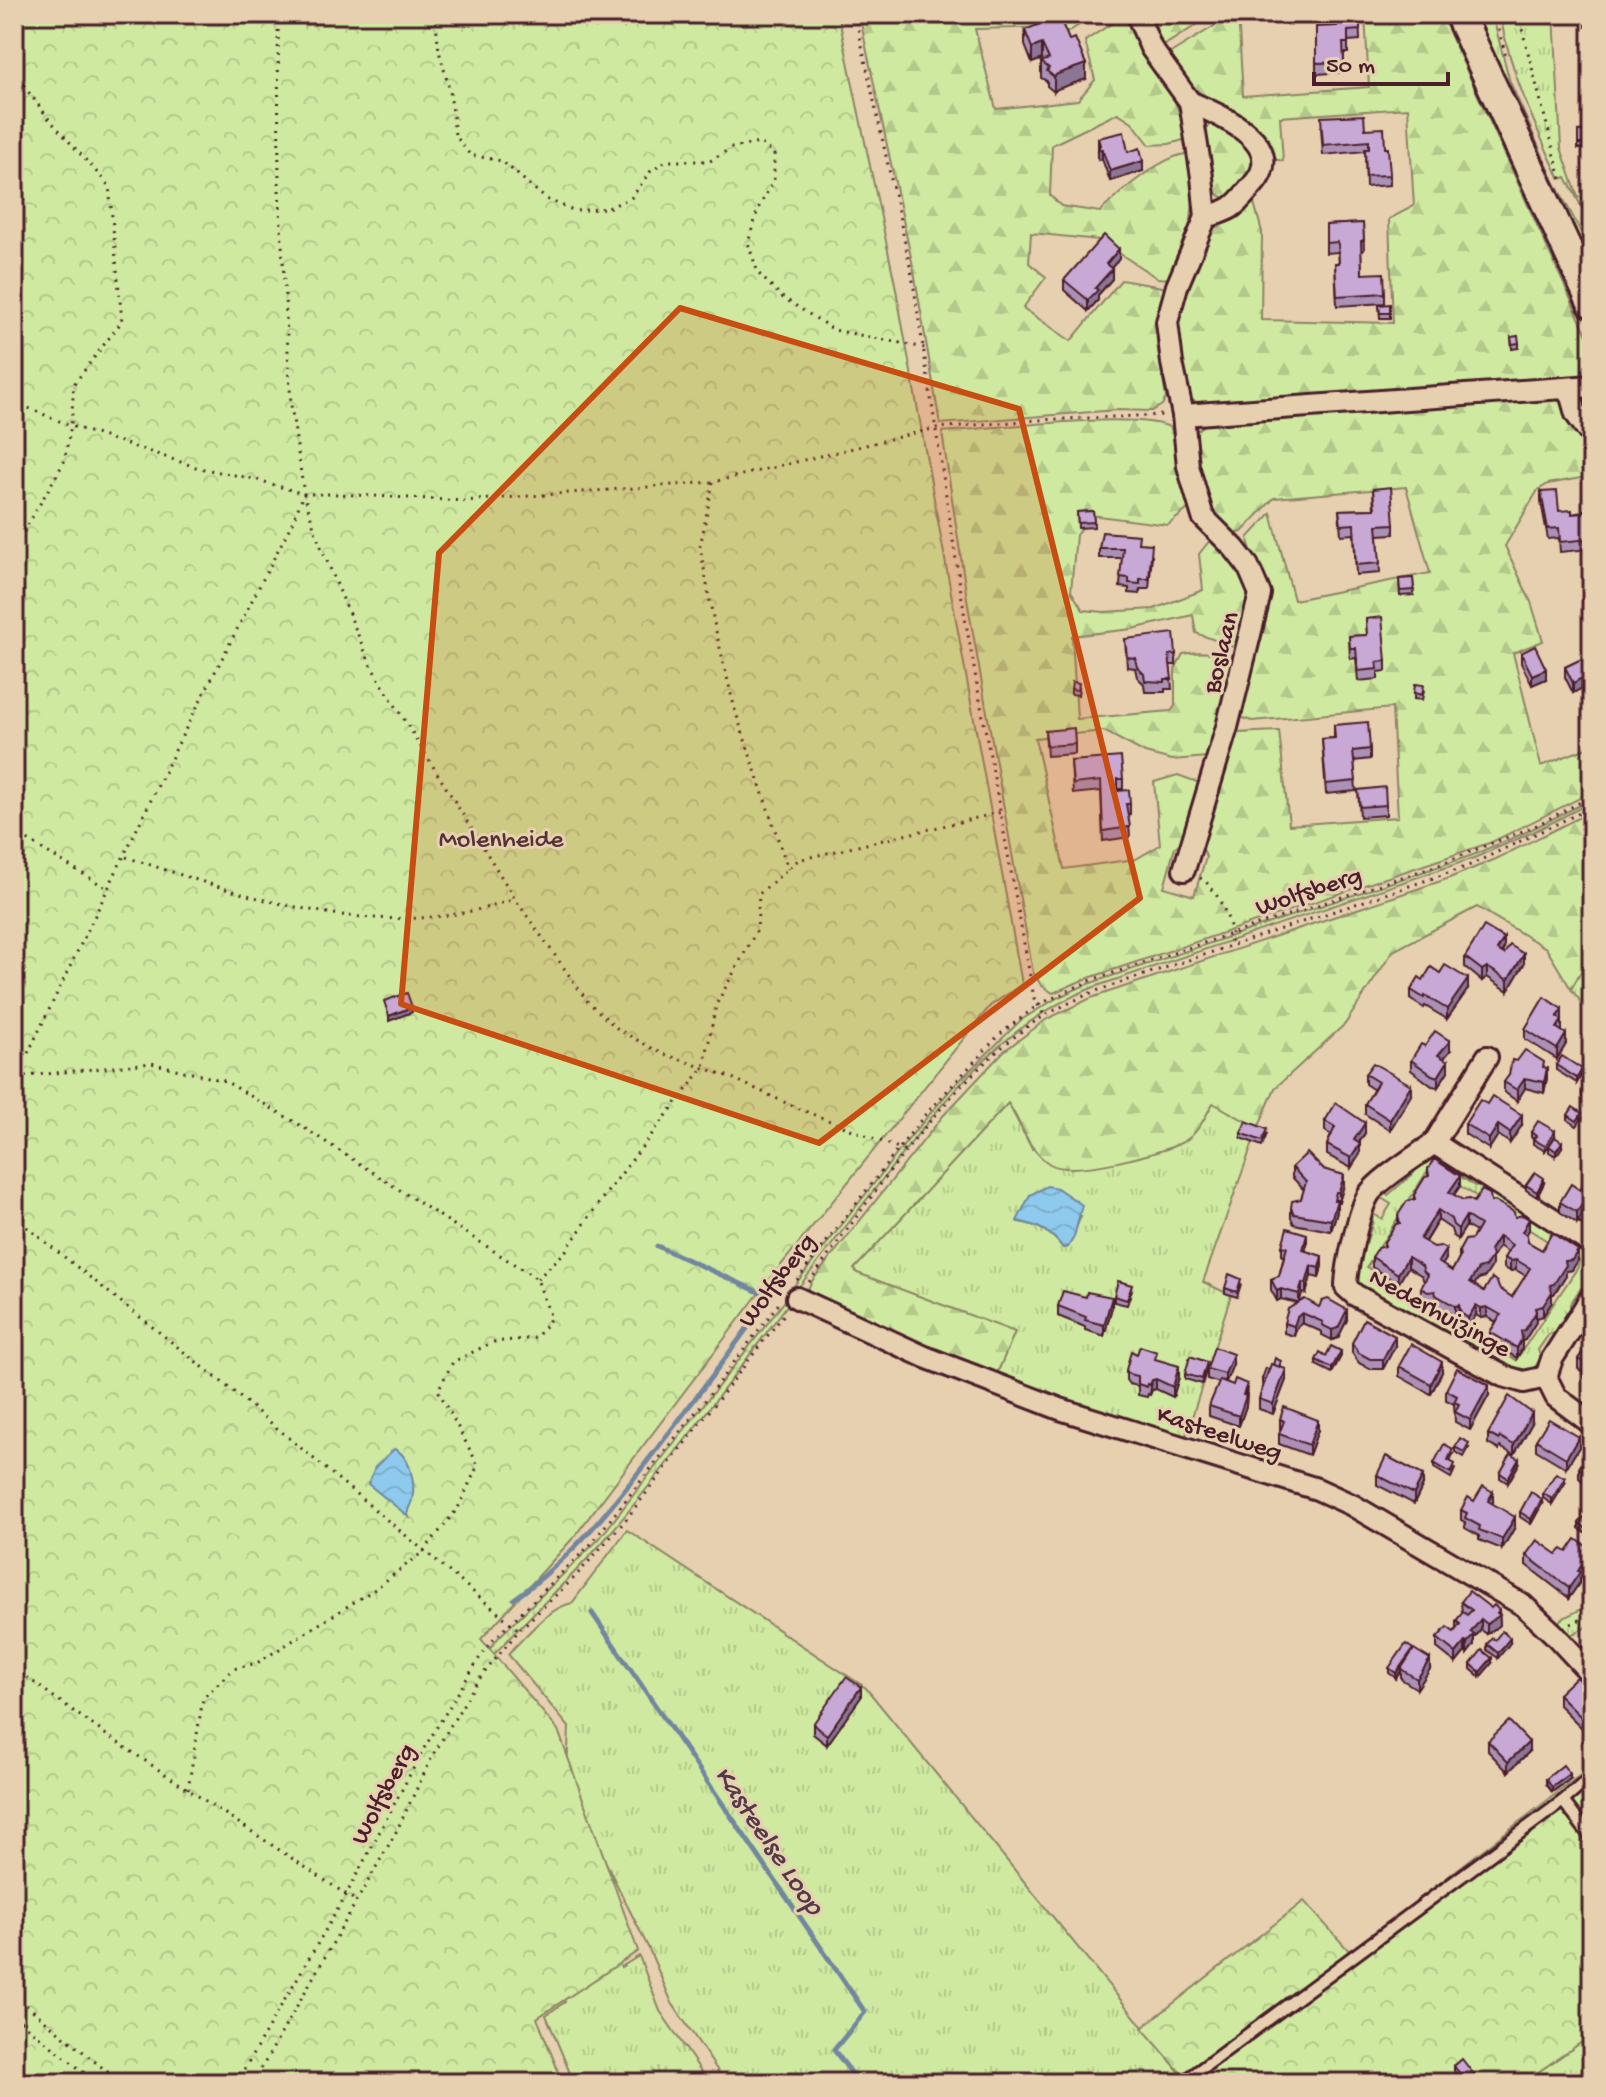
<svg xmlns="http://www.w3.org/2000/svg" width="1606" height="2097" font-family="'Gochi Hand',sans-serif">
<defs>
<pattern id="grass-tufts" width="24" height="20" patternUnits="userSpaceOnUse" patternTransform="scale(2)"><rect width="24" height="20" fill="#cfeaa0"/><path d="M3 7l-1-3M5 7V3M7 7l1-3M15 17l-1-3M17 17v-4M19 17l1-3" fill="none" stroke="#b3c88a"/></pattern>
<pattern id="forest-firs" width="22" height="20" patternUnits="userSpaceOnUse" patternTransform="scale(2)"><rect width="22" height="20" fill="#cfeaa0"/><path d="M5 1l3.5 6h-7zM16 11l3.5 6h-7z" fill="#b3c88a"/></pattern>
<pattern id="park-crowns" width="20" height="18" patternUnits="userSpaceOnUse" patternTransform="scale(2)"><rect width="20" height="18" fill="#cfeaa0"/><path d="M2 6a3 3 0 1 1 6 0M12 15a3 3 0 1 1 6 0" fill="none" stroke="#b3c88a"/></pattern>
<pattern id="water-waves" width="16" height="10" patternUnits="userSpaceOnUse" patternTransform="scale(2)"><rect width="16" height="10" fill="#8dcaed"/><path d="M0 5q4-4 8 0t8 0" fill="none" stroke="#7badcb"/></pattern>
</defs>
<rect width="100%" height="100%" fill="#e7d0b0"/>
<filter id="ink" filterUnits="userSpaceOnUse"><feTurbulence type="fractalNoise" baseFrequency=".0125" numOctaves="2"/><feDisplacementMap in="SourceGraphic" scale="16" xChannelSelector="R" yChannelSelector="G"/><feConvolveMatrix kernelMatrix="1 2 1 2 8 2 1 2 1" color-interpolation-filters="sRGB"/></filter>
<g filter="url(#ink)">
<!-- grass -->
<g fill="url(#grass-tufts)" stroke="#8c8466" stroke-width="2" fill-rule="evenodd">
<polygon points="1475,14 1492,14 1510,82 1554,181 1592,253 1592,283 1477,26"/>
<path d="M1500 14H1554L1561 148 1578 197 1592 198V227L1566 177 1560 179C1535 126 1510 72 1500 14Z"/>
<path d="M1592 799V802L1533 832 1474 858 1094 987C1004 1022 946 1098 888 1172 857 1212 826 1252 795 1292L791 1290 911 1136 952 1088 1021 1020 1057 998 1085 985 1473 855 1522 834Z"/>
<polygon points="1592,952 1592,972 1585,985 1592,994 1592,1016 1571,989"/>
<path d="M1213 1102 1258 1128 1203 1282 1231 1295 1185 1439 996 1376 1014 1332 857 1273 854 1269 1008 1103 1032 1149 1194 1133ZM1030 1195 1081 1216 1068 1247 1063 1248C1051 1231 1037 1225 1018 1222Z"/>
<path d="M1434 1154 1449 1162 1450 1170 1475 1186 1486 1183 1540 1218 1543 1227 1583 1253 1592 1252V1282L1589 1286 1581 1288 1570 1304V1313L1555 1333 1549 1334 1538 1350 1541 1358C1532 1374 1527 1374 1509 1372L1507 1364 1469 1343 1460 1346 1416 1323 1417 1317 1375 1293 1365 1296 1354 1287 1361 1246 1366 1244 1373 1221 1370 1212 1382 1219 1391 1204 1378 1196 1382 1192 1388 1195 1414 1173 1417 1162ZM1430 1167 1579 1261 1578 1267 1516 1360 1367 1267Z"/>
<path d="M788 1297 791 1300C731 1380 671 1461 607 1537 567 1584 520 1623 480 1670L239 2083 474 1670 499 1637 599 1539Z"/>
<path d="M627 1530 866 1688 1182 2075 1174 2083H806L799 2077 793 2083H726L672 2003 649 1949 580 1811 567 1771 569 1727 508 1654C526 1637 546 1609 572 1603Z"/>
<polygon points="1592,1604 1592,1624 1565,1638 1555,1628 1561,1619"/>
<polygon points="579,1892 621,1967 639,1956 660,2011 709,2083 574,2083 546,2015 565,2002 510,1902"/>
<polygon points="1592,2035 1592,2083 1522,2083"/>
</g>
<!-- forest -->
<g fill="url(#forest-firs)" stroke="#8c8466" stroke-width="2">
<path d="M859 14H1096L1068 32 1059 27 975 29 996 109 1078 100 1095 80 1085 41 1126 14C1134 29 1140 45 1149 59 1169 90 1179 102 1187 139L1169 144 1150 145 1132 122 1118 113 1052 145 1050 195 1061 206 1100 212C1119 193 1164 153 1190 154 1198 209 1191 227 1172 279L1157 278 1099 240 1031 233 1029 263 1046 277 1023 308 1071 341 1121 280 1162 287 1167 291 1159 322 1157 343 1166 398 1162 405 1152 411 1117 410 940 424 914 271Z"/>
<polygon points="1146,14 1214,14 1163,46"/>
<path d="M1234 14H1238L1243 96 1369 87 1365 14H1441L1592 346V377L1206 405C1193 402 1188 399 1184 386L1178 319 1181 295 1209 228 1230 217 1253 199 1262 232 1261 320 1393 323 1389 219 1414 206 1408 108 1280 117 1283 161 1269 158 1255 128 1197 91 1185 79 1169 54Z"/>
<polygon points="1216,123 1237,134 1252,153 1252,174 1227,199 1215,193 1205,131 1209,125"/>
<path d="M1553 398 1565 405 1592 451V476L1548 484 1538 490 1505 546 1531 602 1543 641 1513 653 1541 766 1592 746V792L1492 842 1083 980 1053 993 1041 985 1033 972 968 605 942 432C984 429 1142 410 1171 428L1189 508 1168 525 1091 515 1076 535 1071 591 1083 610 1104 612 1154 609 1203 590 1199 554 1211 539C1219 547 1232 555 1239 565 1256 590 1246 617 1239 644L1233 647 1196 633 1193 615 1132 629 1072 636 1077 719 1171 711 1175 706V669L1183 654C1199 651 1223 651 1233 665L1207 757 1172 760 1145 753 1104 731 1035 738 1064 869 1136 859 1160 845 1154 782 1178 775 1200 783 1184 840 1175 847 1164 887 1194 896 1206 857 1202 846 1234 733 1279 731 1289 825 1398 817 1392 708 1252 721 1243 718 1240 710C1249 677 1271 622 1268 589 1266 570 1249 556 1248 538L1271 513 1294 600 1430 573 1406 487 1274 498 1242 532 1233 535 1205 504 1194 441 1198 430 1208 423Z"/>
<path d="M1592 811V952L1571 989 1546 948 1477 907 1393 951 1345 1024 1275 1088 1258 1128 1213 1103C1205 1117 1198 1134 1183 1142 1161 1154 1071 1177 1050 1164 1027 1150 1022 1123 1008 1103L854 1269 857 1273 1015 1332 996 1376 930 1352 805 1295 812 1281 943 1116 1004 1051 1047 1019 1091 998 1447 879 1496 859Z"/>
</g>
<!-- park -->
<g fill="url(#park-crowns)" stroke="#8c8466" stroke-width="2">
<polygon points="14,14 838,14 895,284 1022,984 990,1006 765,1285 574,1537 481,1639 558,1730 638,1951 537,2018 563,2083 14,2083"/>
<polygon points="1592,1766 1592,2035 1522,2083 1173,2082 1182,2074 1142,2028 1304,1901 1350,1952"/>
</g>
<!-- water -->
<g fill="url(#water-waves)" stroke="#72869f" stroke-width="2">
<path d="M1047 1186 1057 1188 1082 1205 1074 1237 1068 1247 1063 1248C1051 1231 1037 1225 1017 1221L1030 1195Z"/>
<path d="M394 1449C410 1455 416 1483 412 1500 410 1508 406 1509 409 1517L368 1484 375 1467Z"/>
</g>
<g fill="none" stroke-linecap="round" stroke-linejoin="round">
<!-- stream -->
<g stroke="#72869f" stroke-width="5">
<polyline points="657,1246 770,1297"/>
<path d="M514 1599C583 1551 631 1482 682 1416 720 1365 758 1316 793 1263"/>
<polyline points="592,1613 865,2012 834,2050 859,2083"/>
<polyline points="1163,2083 1172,2080"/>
</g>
<defs>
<g id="lane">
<polyline points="1592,1776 1563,1801 1592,1839"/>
<polyline points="1185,2081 1563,1801"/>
</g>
<g id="street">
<polyline points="1137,14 1151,48 1190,102 1202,177 1206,217 1177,286 1167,322 1172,363 1183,415 1188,466 1203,517 1234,548 1248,566 1260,594 1227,727 1184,870"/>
<path d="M1190 102C1220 115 1291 144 1252 186 1233 208 1234 209 1206 217"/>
<polyline points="1569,389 1576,414 1592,436"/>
<polyline points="1183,415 1592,386"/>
<polyline points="1434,1143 1487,1057"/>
<polyline points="1592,1296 1552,1359 1546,1377 1556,1397 1592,1424"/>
<polyline points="797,1298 925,1357 1060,1409 1317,1489 1352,1505 1523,1605 1553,1633 1592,1675"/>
<path d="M1546 1377 1524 1382 1503 1376 1355 1295 1346 1287C1346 1268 1359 1210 1369 1194 1378 1180 1418 1155 1434 1143L1592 1244"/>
</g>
<polyline id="secondary" points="1459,14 1592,303"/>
</defs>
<!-- lane casing -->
<use href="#lane" stroke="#4a1f2b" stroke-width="16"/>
<!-- street casing -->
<use href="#street" stroke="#4a1f2b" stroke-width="26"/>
<!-- secondary casing -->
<use href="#secondary" stroke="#4a1f2b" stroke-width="34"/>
<!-- path -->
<g stroke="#4a1f2b" stroke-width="3" stroke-dasharray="2 6" stroke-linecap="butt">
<polyline points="278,14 279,190 291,405 304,494 317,537 371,666 515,899 588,1002 619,1030 661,1053 730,1077 797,1108 906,1151"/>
<polyline points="435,14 439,51 450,91 455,135 470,155 502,161 546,199 575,211 608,208 632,197 650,172 666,161 710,161 731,148 760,143 774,153 774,180 758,209 748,243 758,273 782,297 834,330 925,348"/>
<polyline points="855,14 912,275 965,618 1034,998 1044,1015"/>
<polyline points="1495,14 1506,57"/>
<polyline points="1518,14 1561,179"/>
<polyline points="14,45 20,14"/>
<polyline points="14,73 49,119 109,186 122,321 74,384 71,426 64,462 14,549"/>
<polyline points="1587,327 1592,337"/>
<polyline points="14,402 71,426 199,468 255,479 304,494 337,494 464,501 713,482 936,428 1038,420 1163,415"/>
<polyline points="713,482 700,547 714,623 735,710 788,869"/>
<polyline points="14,832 108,889"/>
<path d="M126 857C256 899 379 946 515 899"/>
<path d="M1200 878C1214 884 1231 919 1231 934 1231 939 1229 943 1227 947"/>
<polyline points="1589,987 1592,991"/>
<polyline points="17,1077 151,1063 225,1081 295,1122 537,1279 551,1318 536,1338 493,1342 453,1362 438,1390 478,1465 458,1508 423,1552 375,1589 257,1663 233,1669 203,1698 188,1789"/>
<polyline points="14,1082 183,734 292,523 304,494"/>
<polyline points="14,1217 223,1383 519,1630"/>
<polyline points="537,1279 565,1252 601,1200 704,1067 716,1005 757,930 759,894 798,860 1002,812"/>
<polyline points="797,1280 924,1116 999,1035 1038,1005 1089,981 1435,866 1535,826 1592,796"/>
<path d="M809 1282C874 1195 936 1097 1023 1030 1044 1014 1069 1003 1093 992L1466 867 1592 807"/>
<polyline points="1571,1624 1592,1614"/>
<polyline points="14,1668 105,1734 356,1901"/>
<polyline points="14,1995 121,2083"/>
<polyline points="14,2016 97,2083"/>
<polyline points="236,2083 346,1895 423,1750 480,1657 495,1638 590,1545 707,1398 780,1302"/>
<polyline points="253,2083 395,1834 433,1755 476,1683 519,1630 574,1578 624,1522 785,1313"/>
</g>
<!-- lane -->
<use href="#lane" stroke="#e7d0b0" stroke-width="10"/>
<!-- street -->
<use href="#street" stroke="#e7d0b0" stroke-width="20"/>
<!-- secondary -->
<use href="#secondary" stroke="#e7d0b0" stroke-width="28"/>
</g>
<!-- wall -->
<g fill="#ac91b7" stroke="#4a1f2b" stroke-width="2" fill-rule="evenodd">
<polygon points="979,14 995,14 995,22 980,23"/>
<polygon points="1336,14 1359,14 1360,40 1348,41 1348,53 1344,53 1344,72 1318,74 1316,72 1316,27 1337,26 1339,21 1336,20"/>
<polygon points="1586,14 1592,14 1592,33 1591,33 1590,27 1586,27"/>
<polygon points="1025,30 1086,79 1057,89 1054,92 1047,86 1047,81 1041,78 1041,62 1043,62 1042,59 1032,63 1025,45"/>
<rect x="1587" y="66" width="5" height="16"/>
<polygon points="1321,127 1365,129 1385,148 1390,175 1390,185 1366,187 1365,151 1323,155"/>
<polygon points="1592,130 1592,149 1578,149 1578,131"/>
<polygon points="1098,138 1128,152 1143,171 1110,181 1102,159 1098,160"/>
<polygon points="1363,223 1364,250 1361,251 1362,274 1385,293 1385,303 1337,306 1335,263 1339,263 1338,252 1326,253 1326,225"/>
<polygon points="1119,259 1111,268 1112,279 1098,295 1098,300 1088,311 1064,290 1064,280"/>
<polygon points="1379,305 1390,313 1390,318 1380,318"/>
<polygon points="1511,337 1519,343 1519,348 1512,349"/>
<polygon points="1373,489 1394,524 1394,534 1378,535 1380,573 1356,575 1354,534 1341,535 1339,510 1374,509"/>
<polygon points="1541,492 1559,511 1572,514 1592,510 1592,557 1591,557 1590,549 1560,552 1559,538 1548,539 1541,502"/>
<polygon points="1093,511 1094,527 1078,528 1077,512"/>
<polygon points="1139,543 1152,555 1149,589 1140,589 1140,594 1129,593 1129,588 1120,587 1122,558 1099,558 1099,548"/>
<polygon points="1592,574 1592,624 1590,624 1587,575"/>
<polygon points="1413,578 1414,595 1400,596 1399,579"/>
<polygon points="1366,619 1386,661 1386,671 1378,672 1378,679 1358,681 1356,658 1350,659 1349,636 1367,635"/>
<polygon points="1125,639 1176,654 1176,665 1170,665 1172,689 1165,689 1165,692 1145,692 1144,684 1137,677 1135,668 1127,667"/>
<polygon points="1521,653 1546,679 1532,685 1521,663"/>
<polygon points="1592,654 1592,699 1588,701 1582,688 1573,693 1565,677 1565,667"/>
<polygon points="1079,688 1078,695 1071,694 1071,689"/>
<polygon points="1424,690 1422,700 1414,699 1414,693"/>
<polygon points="1334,725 1370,749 1370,759 1354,761 1356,791 1326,794 1322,739 1334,738"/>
<polygon points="1045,731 1075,744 1075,754 1047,756"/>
<polygon points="1071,761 1123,779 1123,789 1118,789 1118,791 1130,804 1130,814 1128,814 1130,837 1103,841 1101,791 1073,794"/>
<polygon points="1358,790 1386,805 1386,815 1360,817"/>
<polygon points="1504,948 1502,952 1524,964 1508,991 1487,977 1482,981 1465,967 1465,957"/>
<polygon points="1423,980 1468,989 1447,1019 1425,1006 1424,1008 1411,1000 1411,990"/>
<polygon points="1562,1019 1562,1031 1566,1044 1557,1059 1525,1039 1525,1029"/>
<polygon points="1450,1051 1444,1058 1448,1071 1438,1087 1432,1086 1411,1070 1411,1060"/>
<polygon points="1556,1065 1582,1074 1577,1083 1556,1070"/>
<polygon points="1544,1068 1547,1078 1544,1093 1525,1088 1517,1101 1504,1092 1504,1082"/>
<polygon points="1365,1074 1411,1095 1390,1130 1365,1114 1365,1104 1374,1090 1365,1084"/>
<polygon points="1592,1085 1592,1102 1582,1097 1582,1092"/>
<polygon points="1568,1115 1582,1118 1577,1126 1568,1120"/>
<polygon points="1325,1121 1365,1133 1359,1143 1360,1154 1351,1168 1327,1155 1327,1145 1331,1135 1325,1131"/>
<polygon points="1465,1124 1522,1125 1510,1143 1498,1135 1489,1149 1465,1134"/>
<polygon points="1531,1132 1555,1136 1545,1151 1533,1144 1533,1139 1531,1137"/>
<polygon points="1241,1133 1267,1134 1262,1146 1241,1138"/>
<polygon points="1549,1146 1562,1147 1556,1156 1549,1152"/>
<polygon points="1592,1155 1592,1218 1583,1213 1577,1223 1560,1212 1560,1202 1580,1190 1588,1178 1586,1175 1586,1165"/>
<polygon points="1292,1167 1323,1169 1344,1185 1339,1202 1337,1202 1337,1211 1331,1231 1294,1224 1291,1218 1291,1208 1301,1199 1304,1190 1292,1177"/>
<path d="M1428 1169 1460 1186 1454 1195 1463 1200 1474 1202H1491L1515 1217 1529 1230 1526 1235 1528 1242 1542 1250 1578 1260 1572 1270 1566 1271V1275L1554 1294H1552V1302L1543 1316 1536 1318V1322L1525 1340 1522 1341V1349L1517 1358 1490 1342V1332L1496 1322 1487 1317 1481 1318 1476 1315 1468 1328 1461 1323 1459 1316H1455L1436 1305 1435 1301 1428 1303 1421 1298V1288L1424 1282 1422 1276 1408 1267 1398 1284 1372 1267V1257L1384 1246V1242L1398 1223V1215L1414 1200V1195L1428 1176ZM1438 1220 1451 1229 1453 1236 1458 1239 1466 1226 1476 1232 1472 1239 1459 1251V1259L1452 1271 1442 1265 1446 1259 1425 1242ZM1499 1246 1508 1252 1504 1258V1268L1510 1271 1516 1270 1526 1276 1512 1297 1484 1291 1474 1285 1478 1279 1485 1277 1492 1266V1258Z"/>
<polygon points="1544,1183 1537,1197 1526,1190 1526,1185"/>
<polygon points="1307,1244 1305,1251 1322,1266 1319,1278 1311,1276 1306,1294 1302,1293 1299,1302 1347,1320 1338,1338 1332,1340 1322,1335 1322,1332 1302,1323 1297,1327 1294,1336 1284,1333 1284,1323 1297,1303 1281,1299 1277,1301 1271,1290 1271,1279 1279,1276 1284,1256 1282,1256 1282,1246"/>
<polygon points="1241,1284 1237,1297 1225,1293 1225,1288"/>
<polygon points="1132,1290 1127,1305 1114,1302 1114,1296"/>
<polygon points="1058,1306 1112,1307 1104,1336 1085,1330 1085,1327 1058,1316"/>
<polygon points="1592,1339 1592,1388 1586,1384 1586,1379 1583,1377 1583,1372 1578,1369 1578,1359"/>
<polygon points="1352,1343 1395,1346 1383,1369 1370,1369 1359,1363 1352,1353"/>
<polygon points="1326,1356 1341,1356 1332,1373 1316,1365 1316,1360"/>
<polygon points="1157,1360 1179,1377 1173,1397 1156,1389 1152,1390 1150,1395 1148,1394 1147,1397 1138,1395 1138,1386 1129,1384 1126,1380 1126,1370"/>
<polygon points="1233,1364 1226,1382 1247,1394 1246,1406 1239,1426 1209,1416 1209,1406 1220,1383 1207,1379 1207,1369"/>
<polygon points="1281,1366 1281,1368 1286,1380 1273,1414 1259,1409 1259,1399 1264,1385 1262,1384 1262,1379"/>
<polygon points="1399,1366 1442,1372 1431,1394 1399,1376"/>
<polygon points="1207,1367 1202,1384 1185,1379 1185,1374"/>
<polygon points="1446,1390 1489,1395 1470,1430 1455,1422 1454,1404 1446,1400"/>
<polygon points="1280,1419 1318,1430 1309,1455 1279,1444 1279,1434 1281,1429 1280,1429"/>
<polygon points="1532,1423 1514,1455 1500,1447 1499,1450 1488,1444 1488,1434"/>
<polygon points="1536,1440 1579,1447 1566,1468 1536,1450"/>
<polygon points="1455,1447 1469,1448 1464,1457 1455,1452"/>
<polygon points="1592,1449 1592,1489 1579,1478 1579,1468"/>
<polygon points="1453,1454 1450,1461 1455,1469 1451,1478 1434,1468 1434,1463"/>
<polygon points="1519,1464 1508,1483 1500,1478 1500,1473"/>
<polygon points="1377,1475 1423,1485 1414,1504 1377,1485"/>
<polygon points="1565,1483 1552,1504 1543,1498 1543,1493"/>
<polygon points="1474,1501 1493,1502 1492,1504 1515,1527 1502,1549 1479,1540 1479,1536 1465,1528 1465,1522 1461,1520 1461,1510"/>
<polygon points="1542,1504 1531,1524 1520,1517 1520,1512"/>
<polygon points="1592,1512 1592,1535 1590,1537 1579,1528 1579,1523 1589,1517"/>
<polygon points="1592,1550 1592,1574 1585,1570 1580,1578 1580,1582 1569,1598 1526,1565 1526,1555 1557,1554"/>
<polygon points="1461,1602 1499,1610 1500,1625 1487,1634 1481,1630 1474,1638 1474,1645 1467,1654 1465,1652 1456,1663 1437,1648 1437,1638 1454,1632 1456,1630 1456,1621 1462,1613"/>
<polygon points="1495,1640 1510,1643 1498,1658 1487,1650 1487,1644"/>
<polygon points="1492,1663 1480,1677 1471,1669 1471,1664"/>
<polygon points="1389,1668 1430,1669 1417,1689 1401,1679 1401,1671 1396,1678 1389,1673"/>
<polygon points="1558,1694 1592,1694 1592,1738 1558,1704"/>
<polygon points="861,1697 827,1745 813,1734 813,1724"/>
<polygon points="1488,1741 1529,1752 1508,1772 1488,1751"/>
<polygon points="1546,1779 1570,1779 1552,1792 1546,1784"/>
<polygon points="1454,2066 1479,2083 1463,2083 1454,2071"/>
</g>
<!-- shaded-wall -->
<g fill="#8c7695" stroke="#4a1f2b" stroke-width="2">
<polygon points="1042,44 1042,59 1032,63 1032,48"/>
<polygon points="1086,64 1086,79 1057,89 1054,92 1054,77 1057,74"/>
<polygon points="1102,149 1102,159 1098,160 1098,150"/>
<polygon points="1143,161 1143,171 1110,181 1110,171"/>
<polygon points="1119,249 1119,259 1106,274 1106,264"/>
<polygon points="1112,269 1112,279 1098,295 1098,300 1088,311 1088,300 1095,288"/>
<polygon points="1546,669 1546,679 1532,685 1532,675"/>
<polygon points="1582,678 1582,688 1573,693 1573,683"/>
<polygon points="1592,689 1592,699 1588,701 1588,691"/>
<polygon points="1504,938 1504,948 1497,960 1497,950"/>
<polygon points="1524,954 1524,964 1508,991 1508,980"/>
<polygon points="1487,967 1487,977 1482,981 1482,970"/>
<polygon points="1468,979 1468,989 1447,1019 1447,1009"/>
<polygon points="412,1007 412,1012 389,1021 389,1016"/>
<polygon points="1562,1009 1562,1019 1557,1027 1557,1017"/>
<polygon points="1566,1034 1566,1044 1557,1059 1557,1049"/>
<polygon points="1450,1041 1450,1051 1438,1065 1438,1055"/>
<polygon points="1448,1061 1448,1071 1438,1087 1438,1077"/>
<polygon points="1547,1068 1547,1078 1544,1093 1544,1082"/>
<polygon points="1582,1069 1582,1074 1577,1083 1577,1078"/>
<polygon points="1525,1078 1525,1088 1517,1101 1517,1090"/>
<polygon points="1411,1085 1411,1095 1390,1130 1390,1120"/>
<polygon points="1522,1115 1522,1125 1510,1143 1510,1133"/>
<polygon points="1365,1123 1365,1133 1354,1150 1354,1140"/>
<polygon points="1498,1125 1498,1135 1489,1149 1489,1139"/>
<polygon points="1555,1131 1555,1136 1545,1151 1545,1146"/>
<polygon points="1562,1142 1562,1147 1556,1156 1556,1151"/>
<polygon points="1360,1144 1360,1154 1351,1168 1351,1158"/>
<polygon points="1344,1175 1344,1185 1339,1202 1339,1192"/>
<polygon points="1460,1176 1460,1186 1449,1202 1449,1192"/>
<polygon points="1544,1178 1544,1183 1537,1197 1537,1192"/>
<polygon points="1337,1200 1337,1211 1331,1231 1331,1220"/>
<polygon points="1583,1203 1583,1213 1577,1223 1577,1212"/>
<polygon points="1438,1210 1438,1220 1420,1249 1420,1239"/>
<polygon points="1466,1216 1466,1226 1458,1239 1458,1229"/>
<polygon points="1529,1219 1529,1230 1522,1242 1522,1232"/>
<polygon points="1307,1234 1307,1244 1303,1261 1303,1250"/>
<polygon points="1499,1236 1499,1246 1492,1258 1492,1266 1485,1277 1478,1279 1470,1292 1470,1282"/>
<polygon points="1446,1249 1446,1259 1438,1272 1438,1262"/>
<polygon points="1578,1250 1578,1260 1572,1270 1566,1271 1566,1275 1554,1294 1552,1294 1552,1302 1543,1316 1543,1306 1550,1285 1565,1261"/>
<polygon points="1322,1256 1322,1266 1319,1278 1319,1268"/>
<polygon points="1408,1257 1408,1267 1398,1284 1398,1274"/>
<polygon points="1516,1260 1516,1270 1510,1271 1510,1261"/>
<polygon points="1311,1266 1311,1276 1306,1294 1306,1284"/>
<polygon points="1302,1283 1302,1293 1299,1304 1299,1294"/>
<polygon points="1281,1289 1281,1299 1277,1301 1277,1291"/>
<polygon points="1112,1297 1112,1307 1104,1336 1104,1325"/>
<polygon points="1459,1305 1459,1316 1455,1316 1455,1306"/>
<polygon points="1476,1305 1476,1315 1468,1328 1468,1318"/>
<polygon points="1487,1307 1487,1317 1481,1318 1481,1308"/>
<polygon points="1347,1310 1347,1320 1338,1338 1332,1340 1332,1330"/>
<polygon points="1536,1312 1536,1322 1525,1340 1522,1341 1522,1349 1517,1358 1517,1348 1521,1331"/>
<polygon points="1302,1313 1302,1323 1297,1327 1294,1336 1294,1326 1297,1317"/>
<polygon points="1395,1336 1395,1346 1383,1369 1383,1359"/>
<polygon points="1341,1351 1341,1356 1332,1373 1332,1368"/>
<polygon points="1233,1354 1233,1364 1225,1384 1225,1374"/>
<polygon points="1442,1362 1442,1372 1431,1394 1431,1384"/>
<polygon points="1179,1366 1179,1377 1173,1397 1173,1387"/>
<polygon points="1286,1369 1286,1380 1273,1414 1273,1404"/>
<polygon points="1156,1379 1156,1389 1152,1390 1150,1395 1152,1380"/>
<polygon points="1247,1384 1246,1406 1239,1426 1239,1416"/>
<polygon points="1489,1385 1489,1395 1470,1430 1470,1420"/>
<polygon points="1532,1413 1532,1423 1514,1455 1514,1445"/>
<polygon points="1318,1420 1318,1430 1309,1455 1309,1445"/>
<polygon points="1579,1437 1579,1447 1566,1468 1566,1458"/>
<polygon points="1519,1459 1519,1464 1508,1483 1508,1478"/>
<polygon points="1423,1475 1423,1485 1414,1504 1414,1494"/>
<polygon points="1565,1478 1565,1483 1552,1504 1552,1499"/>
<polygon points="1493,1492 1493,1502 1488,1512 1488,1501"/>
<polygon points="1542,1499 1542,1504 1531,1524 1531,1519"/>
<polygon points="1515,1517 1515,1527 1502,1549 1502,1539"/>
<polygon points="1585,1560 1585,1570 1580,1578 1580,1582 1569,1598 1569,1588 1578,1571"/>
<polygon points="1499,1610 1500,1625 1487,1634 1487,1624"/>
<polygon points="1481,1619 1481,1630 1474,1638 1474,1645 1467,1654 1467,1643 1471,1632"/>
<polygon points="1510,1638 1510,1643 1498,1658 1498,1653"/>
<polygon points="1465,1642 1465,1652 1456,1663 1456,1653"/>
<polygon points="1413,1649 1401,1669 1401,1671 1396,1678 1396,1673"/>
<polygon points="1492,1658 1492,1663 1480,1677 1480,1672"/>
<polygon points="1430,1659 1430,1669 1417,1689 1417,1679"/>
<polygon points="861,1687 861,1697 827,1745 827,1735"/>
<polygon points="1529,1742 1529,1752 1508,1772 1508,1762"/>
<polygon points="1570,1774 1570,1779 1552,1792 1552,1787"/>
</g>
<!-- building -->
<g fill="#c8a9d5" stroke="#4a1f2b" stroke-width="2" fill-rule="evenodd">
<polygon points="979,14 995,14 995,17 980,18"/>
<polygon points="1342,14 1356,14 1360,16 1360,30 1348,31 1348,43 1343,43 1344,62 1318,63 1316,62 1316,27 1337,26"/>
<polygon points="1586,14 1592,14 1592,23 1591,23 1590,17 1586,17"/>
<polygon points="1059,16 1069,40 1075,38 1086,64 1057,74 1054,77 1047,71 1049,68 1041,62 1049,59 1042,44 1032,48 1025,30"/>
<rect x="1587" y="66" width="5" height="11"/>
<polygon points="1364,115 1365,129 1384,128 1385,148 1388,148 1390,175 1366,176 1365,149 1369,149 1369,141 1323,145 1321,117"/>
<polygon points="1592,130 1592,144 1578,144 1578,131"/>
<polygon points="1124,132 1128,152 1140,148 1143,161 1110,171 1102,149 1098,150 1100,145 1098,138"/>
<polygon points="1363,223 1364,240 1361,241 1362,274 1384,273 1385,293 1337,296 1335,263 1339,263 1338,242 1326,243 1326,225"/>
<polygon points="1104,235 1119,249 1106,264 1112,269 1095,288 1098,290 1088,300 1064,280"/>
<polygon points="1390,304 1390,313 1380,313 1379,305"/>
<polygon points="1518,336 1519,343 1512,344 1511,337"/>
<polygon points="1391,487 1394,524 1377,525 1380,563 1356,565 1354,524 1341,525 1339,510 1375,509 1373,489"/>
<polygon points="1557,491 1559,511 1572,510 1572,514 1583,513 1583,510 1592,510 1592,547 1591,547 1590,539 1560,542 1559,528 1548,529 1541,492"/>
<polygon points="1093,511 1094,522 1078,523 1077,512"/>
<polygon points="1102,532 1139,535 1138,543 1152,544 1149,579 1140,579 1140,584 1129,583 1129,578 1120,577 1123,548 1099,548"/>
<polygon points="1592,574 1592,614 1590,614 1587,575"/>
<polygon points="1413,578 1414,590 1400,591 1399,579"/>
<polygon points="1382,617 1386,661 1377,662 1378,669 1358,671 1356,648 1350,648 1349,636 1367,635 1366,619"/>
<polygon points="1174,633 1176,654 1169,655 1172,679 1165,679 1165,682 1145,681 1144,674 1137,667 1135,658 1127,657 1125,639"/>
<polygon points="1535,646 1546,669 1532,675 1521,653"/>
<polygon points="1592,654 1592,689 1588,691 1582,678 1573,683 1565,667"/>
<polygon points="1072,682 1079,683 1078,690 1071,689"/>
<polygon points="1415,684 1424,685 1422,695 1414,693"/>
<polygon points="1368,722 1370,749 1353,751 1356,781 1326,784 1322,739 1335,738 1334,725"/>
<polygon points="1074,728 1075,744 1047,746 1045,731"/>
<polygon points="1121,757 1123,779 1118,779 1118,791 1129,790 1130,804 1126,804 1130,827 1103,831 1101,781 1073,784 1071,761"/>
<polygon points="1385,787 1386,805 1360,807 1358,790"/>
<polygon points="1484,926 1504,938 1497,950 1504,954 1510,945 1524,954 1508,980 1487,967 1482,970 1465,957"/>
<polygon points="1445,965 1468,979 1447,1009 1425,996 1424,998 1411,990 1419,977 1423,980 1431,967 1440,973"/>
<polygon points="407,993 412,1007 389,1016 384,1001"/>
<polygon points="1544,997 1562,1009 1557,1017 1562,1020 1557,1028 1566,1034 1557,1049 1525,1029"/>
<polygon points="1435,1031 1450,1041 1438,1055 1448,1061 1438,1077 1432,1075 1411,1060 1421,1044 1425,1046"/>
<polygon points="1525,1050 1544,1062 1543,1067 1547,1068 1544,1082 1525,1078 1517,1090 1504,1082 1509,1075 1512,1060 1517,1061"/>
<polygon points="1562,1056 1582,1069 1577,1078 1556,1065"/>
<polygon points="1373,1063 1411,1085 1390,1120 1365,1104 1378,1082 1365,1074"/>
<polygon points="1588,1082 1592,1085 1592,1098 1582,1092"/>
<polygon points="1492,1096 1522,1115 1510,1133 1498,1125 1489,1139 1465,1124 1480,1100 1487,1104"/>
<polygon points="1336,1103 1365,1123 1354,1140 1360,1144 1351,1158 1327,1145 1335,1127 1325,1121"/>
<polygon points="1573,1107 1582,1113 1577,1121 1568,1115"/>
<polygon points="1246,1121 1267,1129 1262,1141 1241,1133"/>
<polygon points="1538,1121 1555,1131 1545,1146 1533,1139 1536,1136 1531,1132"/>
<polygon points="1555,1137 1562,1142 1556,1151 1549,1146"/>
<polygon points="1307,1153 1323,1169 1344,1175 1339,1192 1336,1192 1334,1200 1337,1200 1331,1220 1294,1214 1291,1208 1292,1201 1301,1199 1306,1182 1292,1167"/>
<polygon points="1592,1155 1592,1207 1583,1203 1577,1212 1560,1202 1571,1184 1580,1190 1591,1173 1586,1165"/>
<path d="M1434 1159 1460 1176 1449 1192 1463 1200 1469 1199 1474 1202 1482 1190 1490 1194 1491 1202 1495 1201 1514 1212 1515 1217 1522 1215 1529 1219 1522 1232 1527 1235 1528 1242 1542 1250 1552 1233 1578 1250 1572 1260 1565 1261 1566 1265 1554 1284 1550 1285 1552 1292 1543 1306 1535 1308 1536 1312 1525 1330 1521 1331 1522 1338 1517 1348 1490 1332 1501 1315 1487 1307 1481 1308 1476 1305 1468 1318 1461 1313 1459 1305 1455 1306 1436 1295 1435 1291 1428 1292 1421 1288 1428 1275 1424 1272 1422 1266 1408 1257 1398 1274 1372 1257 1378 1248 1385 1246 1384 1242 1396 1224 1400 1223 1398 1215 1407 1201 1415 1199 1414 1195 1425 1177 1429 1176 1428 1169ZM1438 1210 1451 1219 1453 1225 1458 1229 1466 1216 1480 1225 1472 1239 1465 1240 1459 1251 1460 1257 1452 1271 1438 1262 1446 1249 1440 1246 1434 1247 1420 1239ZM1499 1236 1512 1245 1504 1258 1510 1261 1516 1260 1530 1268 1512 1297 1499 1288 1497 1282 1492 1278 1484 1291 1470 1282 1478 1269 1485 1267 1492 1256 1490 1250Z"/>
<polygon points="1535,1172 1544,1178 1537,1192 1526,1185"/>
<polygon points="1287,1228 1307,1234 1303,1250 1322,1256 1319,1268 1311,1266 1306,1284 1302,1283 1299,1294 1281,1289 1277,1291 1271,1279 1279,1276 1287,1247 1282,1246"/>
<polygon points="1229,1274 1241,1279 1237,1292 1225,1288"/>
<polygon points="1118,1281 1132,1285 1127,1300 1114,1296"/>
<polygon points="1063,1291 1086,1297 1087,1292 1112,1297 1104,1325 1085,1320 1086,1317 1058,1306"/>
<polygon points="1305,1299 1319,1307 1322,1301 1328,1299 1347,1310 1338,1328 1332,1330 1322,1325 1323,1322 1302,1313 1297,1317 1294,1326 1284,1323 1288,1309"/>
<polygon points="1364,1319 1395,1336 1383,1359 1370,1359 1359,1353 1352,1343"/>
<polygon points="1592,1339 1592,1378 1586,1374 1588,1370 1583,1366 1585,1363 1578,1359"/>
<polygon points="1411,1344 1442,1362 1431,1384 1399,1366"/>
<polygon points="1140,1346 1157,1352 1155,1359 1179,1366 1173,1387 1156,1379 1152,1380 1150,1385 1148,1384 1147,1387 1138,1384 1138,1376 1129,1374 1126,1370 1131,1351 1137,1354"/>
<polygon points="1331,1346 1341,1351 1332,1368 1316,1360 1320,1352 1326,1356"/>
<polygon points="1214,1347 1233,1354 1225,1374 1207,1369"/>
<polygon points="1190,1356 1207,1362 1202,1379 1185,1374"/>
<polygon points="1275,1358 1281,1361 1279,1367 1273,1365"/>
<polygon points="1271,1364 1286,1369 1273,1404 1259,1399"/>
<polygon points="1266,1368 1269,1369 1265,1380 1262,1379"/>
<polygon points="1457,1368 1489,1385 1470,1420 1455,1412 1459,1404 1454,1402 1457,1396 1446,1390"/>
<polygon points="1235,1379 1247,1384 1243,1395 1246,1396 1239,1416 1209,1406 1220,1380 1233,1385"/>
<polygon points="1509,1396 1532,1413 1514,1445 1500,1437 1499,1440 1488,1434"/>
<polygon points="1284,1407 1318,1420 1309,1445 1279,1434 1284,1421 1280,1419"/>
<polygon points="1549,1419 1579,1437 1566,1458 1536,1440"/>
<polygon points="1460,1438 1469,1443 1464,1452 1455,1447"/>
<polygon points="1444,1444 1453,1449 1448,1460 1455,1464 1451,1473 1434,1463"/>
<polygon points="1592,1449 1592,1478 1579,1468"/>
<polygon points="1511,1454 1519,1459 1508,1478 1500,1473"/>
<polygon points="1386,1456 1423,1475 1414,1494 1377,1475"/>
<polygon points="1556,1473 1565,1478 1552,1499 1543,1493"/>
<polygon points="1483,1486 1493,1492 1488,1501 1515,1517 1502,1539 1479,1530 1480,1526 1465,1518 1467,1513 1461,1510 1468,1497 1474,1501"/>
<polygon points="1531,1492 1542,1499 1531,1519 1520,1512"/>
<polygon points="1592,1512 1592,1530 1590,1532 1579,1523 1583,1518 1589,1517"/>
<polygon points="1576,1539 1592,1550 1592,1563 1585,1560 1578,1571 1580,1572 1569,1588 1526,1555 1537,1540 1557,1554 1562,1549 1567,1552"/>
<polygon points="1469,1591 1491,1608 1494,1605 1499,1610 1497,1613 1500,1615 1487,1624 1481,1619 1471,1632 1474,1635 1467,1643 1465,1642 1456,1653 1437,1638 1447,1627 1454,1632 1460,1624 1456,1621 1463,1612 1467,1615 1472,1610 1461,1602"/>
<polygon points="1502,1631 1510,1638 1498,1653 1487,1644 1492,1638 1495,1640"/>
<polygon points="1406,1644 1413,1649 1396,1673 1389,1668"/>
<polygon points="1414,1649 1430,1659 1417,1679 1401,1669"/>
<polygon points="1482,1650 1492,1658 1480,1672 1471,1664"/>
<polygon points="846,1677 861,1687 827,1735 813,1724"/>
<polygon points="1576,1677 1592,1694 1592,1728 1558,1694"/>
<polygon points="1509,1721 1529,1742 1508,1762 1488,1741"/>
<polygon points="1563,1765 1570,1774 1552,1787 1546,1779"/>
<polygon points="1462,2059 1479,2081 1476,2083 1467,2083 1454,2066"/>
</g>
</g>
<!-- marked area -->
<path fill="#c84d12" fill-opacity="0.2" stroke="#c84d12" stroke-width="6" stroke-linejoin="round" d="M680 308 1019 409 1140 898 819 1143 401 1004 439 553Z"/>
<g text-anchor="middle" stroke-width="6" stroke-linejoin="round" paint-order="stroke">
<!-- street labels -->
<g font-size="26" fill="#4a1f2b" stroke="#e7d0b0">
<text transform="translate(1219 652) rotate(-76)" y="9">Boslaan</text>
<text transform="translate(1308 889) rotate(-18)" y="9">Wolfsberg</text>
<text transform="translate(775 1279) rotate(-53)" y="9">Wolfsberg</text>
<text transform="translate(1441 1311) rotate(29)" y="9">Nederhuizinge</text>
<text transform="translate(1220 1431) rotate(18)" y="9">Kasteelweg</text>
<text transform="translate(381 1793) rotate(-62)" y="9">Wolfsberg</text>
</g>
<!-- park labels -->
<g font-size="26" fill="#573337" stroke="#e7d0b0">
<text x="501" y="846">Molenheide</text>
</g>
<!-- water labels -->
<g font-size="28" font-style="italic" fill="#543948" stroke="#e7d0b0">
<text transform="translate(771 1839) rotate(56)" y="10">Kasteelse Loop</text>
</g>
</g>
<!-- margin -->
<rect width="1606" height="2097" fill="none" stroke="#e7d0b0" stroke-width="48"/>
<rect x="24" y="24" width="1558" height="2049" fill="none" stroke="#4a1f2b" stroke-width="3" filter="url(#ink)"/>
<!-- scale -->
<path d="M1314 72v12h134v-12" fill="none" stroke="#4a1f2b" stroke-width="4"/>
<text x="1326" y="72" font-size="24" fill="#4a1f2b" stroke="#e7d0b0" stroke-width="6" paint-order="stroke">50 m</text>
</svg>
